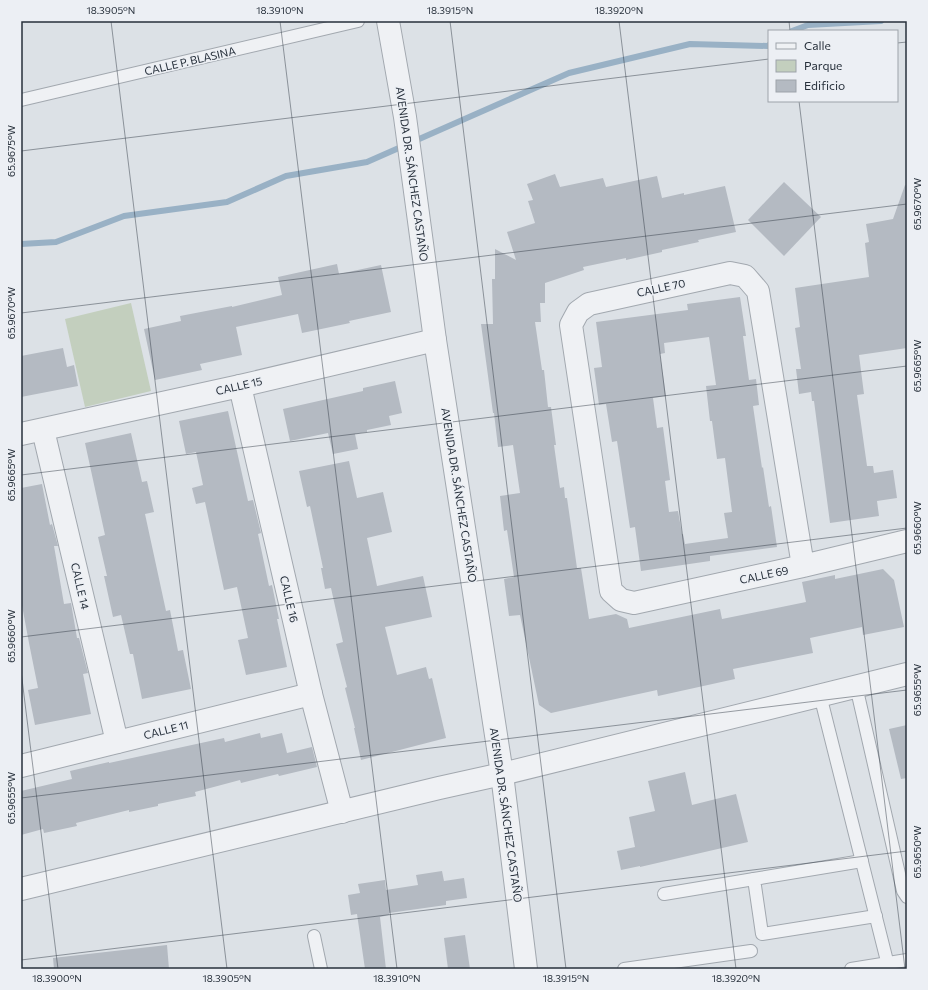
<svg xmlns="http://www.w3.org/2000/svg" width="928" height="990" font-family="Commissioner,sans-serif">
<rect width="100%" height="100%" fill="#dce1e6"/>
<!-- green -->
<polygon fill="#c3cfbe" points="131,303 151,391 85,407 65,319"/>
<g fill="none" stroke-linecap="round" stroke-linejoin="round">
<!-- stream -->
<g stroke="#99b1c5" stroke-width="6">
<polyline points="792,31 808,25 881,21"/>
<polyline points="21,244 56,242 124,216 227,202 286,176 367,162 569,73 690,44 768,46 769,45"/>
</g>
</g>
<!-- building -->
<g fill="#b4bac2" fill-rule="evenodd">
<polygon points="555,174 560,187 603,178 606,187 657,176 662,198 684,193 684,195 725,186 736,232 698,240 699,242 662,250 662,252 626,260 626,258 583,267 584,270 545,283 545,303 540,303 541,322 535,322 542,370 544,370 548,407 551,407 556,445 554,445 560,488 564,487 565,498 567,498 577,568 581,568 589,619 616,614 627,619 629,628 720,609 722,619 806,602 802,582 835,575 835,579 883,569 894,580 904,627 863,635 862,627 810,638 813,653 733,669 735,679 658,696 657,690 551,713 539,705 520,615 509,616 504,579 514,577 507,530 504,531 500,496 520,493 513,445 498,447 494,413 493,413 481,324 493,324 492,279 495,279 495,249 516,260 507,232 535,223 528,201 533,200 527,184"/>
<polygon points="784,182 821,217 784,256 748,220"/>
<polygon points="905,185 907,186 907,348 859,355 864,394 857,395 867,466 873,466 874,473 893,470 897,498 877,501 879,516 830,523 814,401 812,401 811,392 799,394 796,369 801,369 795,328 800,327 795,288 869,277 865,243 869,242 866,224 893,219"/>
<polygon points="337,264 339,274 381,265 391,312 349,321 350,323 302,333 298,314 236,327 242,355 200,364 202,370 155,380 144,329 181,321 180,316 232,306 232,307 282,295 278,277"/>
<path d="M740 297 746 336H743L749 380 756 379 759 405 753 406 762 468 763 467 769 507 771 506 777 547 710 556V561L641 571 635 527 630 528 617 441 612 442 606 404 599 405 594 368 602 367 596 322 688 310 687 304ZM709 337 716 385 706 386 710 421H712L717 459 725 458 732 512 724 513 728 538 685 544 683 534H682L678 511 669 512 665 481 670 480 663 427 657 428 653 398 666 396 660 354 665 353 664 343Z"/>
<polygon points="63,348 67,367 74,365 78,386 21,397 21,356"/>
<polygon points="395,381 402,413 389,416 391,425 367,430 367,432 355,434 358,449 333,454 328,433 290,441 283,409 363,391 363,388"/>
<polygon points="228,411 248,501 253,500 261,533 258,534 269,586 272,585 279,619 277,619 287,667 246,675 238,640 248,638 237,587 224,590 205,502 196,504 192,488 203,485 196,452 186,454 179,421"/>
<polygon points="131,433 142,482 147,481 154,512 145,514 166,611 170,610 178,651 183,650 191,689 142,699 133,654 130,654 121,615 113,617 104,576 107,576 98,537 105,535 85,443"/>
<polygon points="349,461 357,498 383,492 392,532 367,538 377,586 423,576 432,617 385,627 397,675 426,667 429,679 432,678 446,738 361,760 354,728 355,728 345,688 347,687 336,644 343,642 331,588 325,589 321,568 323,568 310,506 307,507 299,471"/>
<polygon points="42,484 50,525 52,524 58,546 54,546 64,604 71,603 77,638 79,638 88,673 83,674 91,714 35,725 28,690 38,688 29,643 21,600 21,488"/>
<polygon points="907,725 907,778 901,779 889,729"/>
<polygon points="260,733 261,738 282,733 287,753 312,747 317,767 279,776 278,774 241,783 240,780 195,792 196,796 158,804 158,806 129,812 129,810 76,823 77,826 44,833 43,829 21,835 21,791 72,779 70,771 109,762 109,763 224,738 225,742"/>
<polygon points="685,772 692,805 736,794 748,842 640,867 640,866 621,870 617,851 635,847 629,817 655,811 648,781"/>
<polygon points="442,871 444,881 464,878 467,898 446,901 446,905 389,913 389,915 380,917 386,969 365,969 357,914 351,915 348,895 360,893 358,884 385,880 386,890 418,885 416,875"/>
<polygon points="465,935 470,969 448,969 444,938"/>
<polygon points="167,945 169,969 54,969 53,958"/>
</g>
<g fill="none" stroke-linecap="round" stroke-linejoin="round">
<defs>
<g id="service">
<polyline points="21,100 358,21"/>
<polyline points="856,686 903,891 907,897"/>
<polyline points="820,695 889,969"/>
<polyline points="862,861 754,879 762,934 876,916"/>
<polyline points="664,894 754,879"/>
<polyline points="314,936 321,969"/>
<polyline points="624,969 751,951"/>
<polyline points="851,969 907,960"/>
</g>
<g id="minor">
<polyline points="240,386 311,694 342,812"/>
<polyline points="43,430 117,742"/>
<polyline points="21,434 240,386 435,340"/>
<polyline points="803,566 758,291 745,276 730,273 589,304 578,312 571,325 611,591 621,600 634,603 803,566 907,541"/>
<polyline points="21,766 311,694"/>
</g>
<g id="tertiary">
<polyline points="388,21 405,117 435,340 502,774 526,969"/>
<polyline points="21,889 439,788 502,774 907,674"/>
</g>
</defs>
<!-- service casing -->
<use href="#service" stroke="#a2a8af" stroke-width="14"/>
<!-- minor casing -->
<use href="#minor" stroke="#a2a8af" stroke-width="24"/>
<!-- tertiary casing -->
<use href="#tertiary" stroke="#a2a8af" stroke-width="24"/>
<!-- service -->
<use href="#service" stroke="#eff1f4" stroke-width="12"/>
<!-- minor -->
<use href="#minor" stroke="#eff1f4" stroke-width="22"/>
<!-- tertiary -->
<use href="#tertiary" stroke="#eff1f4" stroke-width="22"/>
</g>
<!-- ticks -->
<path fill="none" stroke="#27303b" stroke-width="1" stroke-opacity="0.45" d="M111 21 227 969M280 21 397 969M450 21 566 969M619 21 736 969M789 21 790 31M897 43 907 42M799 101 905 969M21 151 769 59M21 313 907 204M21 475 907 366M21 637 907 528M21 671 58 969M21 798 907 690M21 960 907 851"/>
<g text-anchor="middle" stroke-width="3" stroke-linejoin="round" paint-order="stroke">
<!-- street labels -->
<g font-size="11" fill="#27303b" stroke="#eceff4">
<text transform="translate(190 61) rotate(-13)" y="4">CALLE P. BLASINA</text>
<text transform="translate(412 174) rotate(82)" y="4">AVENIDA DR. SÁNCHEZ CASTAÑO</text>
<text transform="translate(661 288) rotate(-12)" y="4">CALLE 70</text>
<text transform="translate(239 386) rotate(-13)" y="4">CALLE 15</text>
<text transform="translate(459 495) rotate(81)" y="4">AVENIDA DR. SÁNCHEZ CASTAÑO</text>
<text transform="translate(764 575) rotate(-12)" y="4">CALLE 69</text>
<text transform="translate(80 586) rotate(77)" y="4">CALLE 14</text>
<text transform="translate(289 599) rotate(77)" y="4">CALLE 16</text>
<text transform="translate(166 730) rotate(-14)" y="4">CALLE 11</text>
<text transform="translate(506 815) rotate(82)" y="4">AVENIDA DR. SÁNCHEZ CASTAÑO</text>
</g>
</g>
<!-- border -->
<rect width="928" height="990" fill="none" stroke="#eceff4" stroke-width="44"/>
<!-- legend -->
<rect x="768" y="30" width="130" height="72" fill="#eceff4" stroke="#9da3aa"/>
<rect x="776" y="43" width="20" height="6" fill="#eff1f4" stroke="#9da3aa"/>
<text x="804" y="50" font-size="12" fill="#27303b">Calle</text>
<rect x="776" y="60" width="20" height="12" fill="#c3cfbe" stroke="#9da3aa"/>
<text x="804" y="70" font-size="12" fill="#27303b">Parque</text>
<rect x="776" y="80" width="20" height="12" fill="#b4bac2" stroke="#9da3aa"/>
<text x="804" y="90" font-size="12" fill="#27303b">Edificio</text>
<rect x="22" y="22" width="884" height="946" fill="none" stroke="#27303b" stroke-width="1.5"/>
<g font-size="10" text-anchor="middle" fill="#27303b">
<text x="111" y="14">18.3905°N</text>
<text x="280" y="14">18.3910°N</text>
<text x="450" y="14">18.3915°N</text>
<text x="619" y="14">18.3920°N</text>
<text transform="translate(11 151) rotate(-90)" y="4">65.9675°W</text>
<text transform="translate(917 204) rotate(-90)" y="4">65.9670°W</text>
<text transform="translate(11 313) rotate(-90)" y="4">65.9670°W</text>
<text transform="translate(917 366) rotate(-90)" y="4">65.9665°W</text>
<text transform="translate(11 475) rotate(-90)" y="4">65.9665°W</text>
<text transform="translate(917 528) rotate(-90)" y="4">65.9660°W</text>
<text transform="translate(11 636) rotate(-90)" y="4">65.9660°W</text>
<text transform="translate(917 690) rotate(-90)" y="4">65.9655°W</text>
<text transform="translate(11 798) rotate(-90)" y="4">65.9655°W</text>
<text transform="translate(917 852) rotate(-90)" y="4">65.9650°W</text>
<text x="57" y="982">18.3900°N</text>
<text x="227" y="982">18.3905°N</text>
<text x="397" y="982">18.3910°N</text>
<text x="566" y="982">18.3915°N</text>
<text x="736" y="982">18.3920°N</text>
</g>
</svg>
